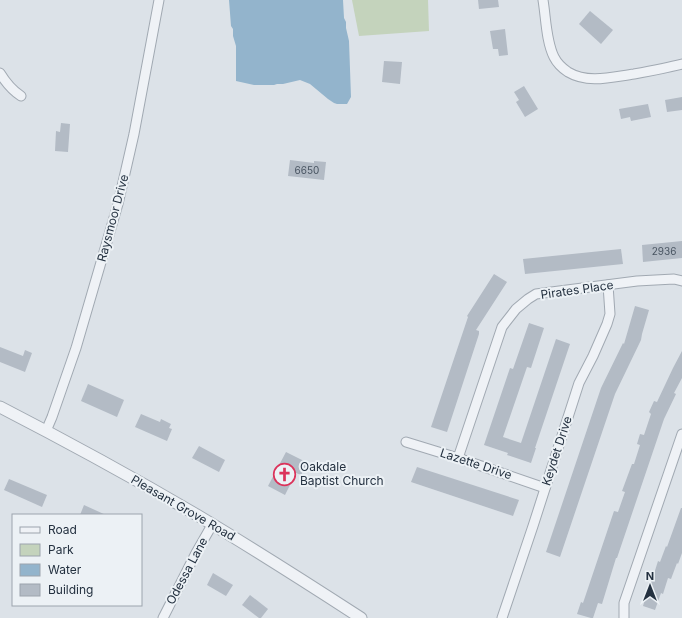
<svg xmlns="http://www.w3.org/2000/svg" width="682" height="618" font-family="Inter,sans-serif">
<rect width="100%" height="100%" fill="#dce2e8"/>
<!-- green -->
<polygon fill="#c4d3bc" points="352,0 428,0 429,31 359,36"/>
<!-- water -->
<polygon fill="#93b4cc" points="229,0 343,0 344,18 346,22 346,28 349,41 351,97 347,104 337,104 334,103 328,99 310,84 300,80 283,84 277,84 274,85 254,85 236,81 236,46 233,36 233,29 231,26"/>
<!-- building -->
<g fill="#b3bbc5">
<polygon points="478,0 498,0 499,7 479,9"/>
<polygon points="590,11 613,30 601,44 579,24"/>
<polygon points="505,29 508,55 499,56 498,49 493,49 490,31"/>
<polygon points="384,61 402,62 400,84 382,82"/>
<polygon points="524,86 538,109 525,117 516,102 519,100 514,92"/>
<polygon points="682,97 682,110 667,112 665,100"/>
<polygon points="648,104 651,117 631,121 630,117 621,119 619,109"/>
<polygon points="61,123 70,124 68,152 55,151 56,131 60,132"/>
<polygon points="290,160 314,163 314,161 326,162 324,180 288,176"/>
<polygon points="682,241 682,258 643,262 642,245"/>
<polygon points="621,249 623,264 525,274 523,259"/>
<polygon points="494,274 507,282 476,330 479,331 479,334 447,432 431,427 468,317 467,316"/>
<polygon points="635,306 649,310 642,334 641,340 615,394 560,557 546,552 601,388 623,343 624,344"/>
<polygon points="529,323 544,328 531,368 527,367 503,437 521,443 556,339 570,344 535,448 536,448 531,463 507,455 508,453 484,445 510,368 513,369"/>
<polygon points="0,347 23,356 25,350 32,353 25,372 0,362"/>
<polygon points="682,351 682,378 674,393 676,394 664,419 617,558 616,558 602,604 598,603 593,618 591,618 577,614 581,602 583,603 614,511 618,512 625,492 622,491 632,464 634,464 640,445 637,444 640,434 644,435 651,414 649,412 654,401 657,402 673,368"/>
<polygon points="88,384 124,400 117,417 81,401"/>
<polygon points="141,414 160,422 161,419 171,424 169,428 172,429 167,441 135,427"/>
<polygon points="199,446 225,460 219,472 192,458"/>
<polygon points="286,452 308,463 301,475 296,473 285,495 268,486"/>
<polygon points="417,467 519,500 513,516 411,482"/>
<polygon points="9,479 47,495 42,507 4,490"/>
<polygon points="84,505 106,515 80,515"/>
<polygon points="681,508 682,508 682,553 678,564 677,563 671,579 668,578 663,594 661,593 655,610 643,606 648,589 647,588 651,576 653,577 658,561 660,562 666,546 667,547"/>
<polygon points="213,573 233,585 226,596 207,585"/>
<polygon points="250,595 268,609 261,618 259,618 242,605"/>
</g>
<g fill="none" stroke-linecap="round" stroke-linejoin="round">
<defs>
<g id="minor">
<path d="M543 0C546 18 546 41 554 57 557 63 562 68 568 72 588 84 612 77 634 74 650 71 666 68 682 64"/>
<path d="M0 73C6 83 12 90 21 96"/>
<polyline points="46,431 52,417 76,348 118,204 134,134 159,0"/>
<polyline points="406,442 458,458 545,488"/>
<polyline points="458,458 502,327 516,309 528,299 536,294 637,281 674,279 682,281"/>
<polyline points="163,618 196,553 212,525"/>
<polyline points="502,618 533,526 579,383 593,356 607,324 610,314 608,285"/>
<polyline points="624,618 624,603 682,434"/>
</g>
<path id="tertiary" d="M0 407C66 441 132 477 197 515 252 548 307 583 361 618"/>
</defs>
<!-- minor casing -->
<use href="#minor" stroke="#a1a9b2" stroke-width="11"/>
<!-- tertiary casing -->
<use href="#tertiary" stroke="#a1a9b2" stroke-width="13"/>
<!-- minor -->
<use href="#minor" stroke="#eff2f6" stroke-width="9"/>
<!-- tertiary -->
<use href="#tertiary" stroke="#eff2f6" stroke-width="11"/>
</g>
<!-- icons -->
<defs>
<symbol id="church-ring" viewBox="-11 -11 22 22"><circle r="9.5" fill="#ecf1f5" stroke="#db335b" stroke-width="1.5"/><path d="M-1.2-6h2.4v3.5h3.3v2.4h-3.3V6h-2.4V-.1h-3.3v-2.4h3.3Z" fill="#db335b"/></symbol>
</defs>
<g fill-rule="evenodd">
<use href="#church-ring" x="272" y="462" width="25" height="25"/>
</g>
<g text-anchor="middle" stroke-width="4" stroke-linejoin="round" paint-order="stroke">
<!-- number labels -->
<g font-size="10" fill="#485461">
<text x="307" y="174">6650</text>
<text x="664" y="255">2936</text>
</g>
<!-- street labels -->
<g font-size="12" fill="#243140" stroke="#ecf1f5">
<text transform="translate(113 218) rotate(-75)" y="4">Raysmoor Drive</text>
<text transform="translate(577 290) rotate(-8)" y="4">Pirates Place</text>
<text transform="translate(557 451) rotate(-72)" y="4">Keydet Drive</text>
<text transform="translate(476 464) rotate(18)" y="4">Lazette Drive</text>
<text transform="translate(183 508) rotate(30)" y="4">Pleasant Grove Road</text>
<text transform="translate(187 571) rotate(-62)" y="4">Odessa Lane</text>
</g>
<!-- poi labels -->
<g font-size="12" fill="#243140" stroke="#ecf1f5" text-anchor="start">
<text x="300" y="471">Oakdale<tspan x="300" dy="14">Baptist Church</tspan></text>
</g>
</g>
<!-- legend -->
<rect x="12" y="514" width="130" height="92" fill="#ecf1f5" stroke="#9ca4ad"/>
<rect x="20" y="527" width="20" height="6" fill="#eff2f6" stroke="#9ca4ad"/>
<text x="48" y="534" font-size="12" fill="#243140">Road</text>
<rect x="20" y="544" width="20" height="12" fill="#c4d3bc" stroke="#9ca4ad"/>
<text x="48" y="554" font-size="12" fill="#243140">Park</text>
<rect x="20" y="564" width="20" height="12" fill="#93b4cc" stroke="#9ca4ad"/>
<text x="48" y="574" font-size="12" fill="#243140">Water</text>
<rect x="20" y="584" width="20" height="12" fill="#b3bbc5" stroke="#9ca4ad"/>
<text x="48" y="594" font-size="12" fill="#243140">Building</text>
<!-- north arrow -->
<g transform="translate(650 586)" stroke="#ecf1f5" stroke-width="3" paint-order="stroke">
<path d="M0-3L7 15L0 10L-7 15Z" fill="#243140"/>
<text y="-6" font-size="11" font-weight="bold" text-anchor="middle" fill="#243140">N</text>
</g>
</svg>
